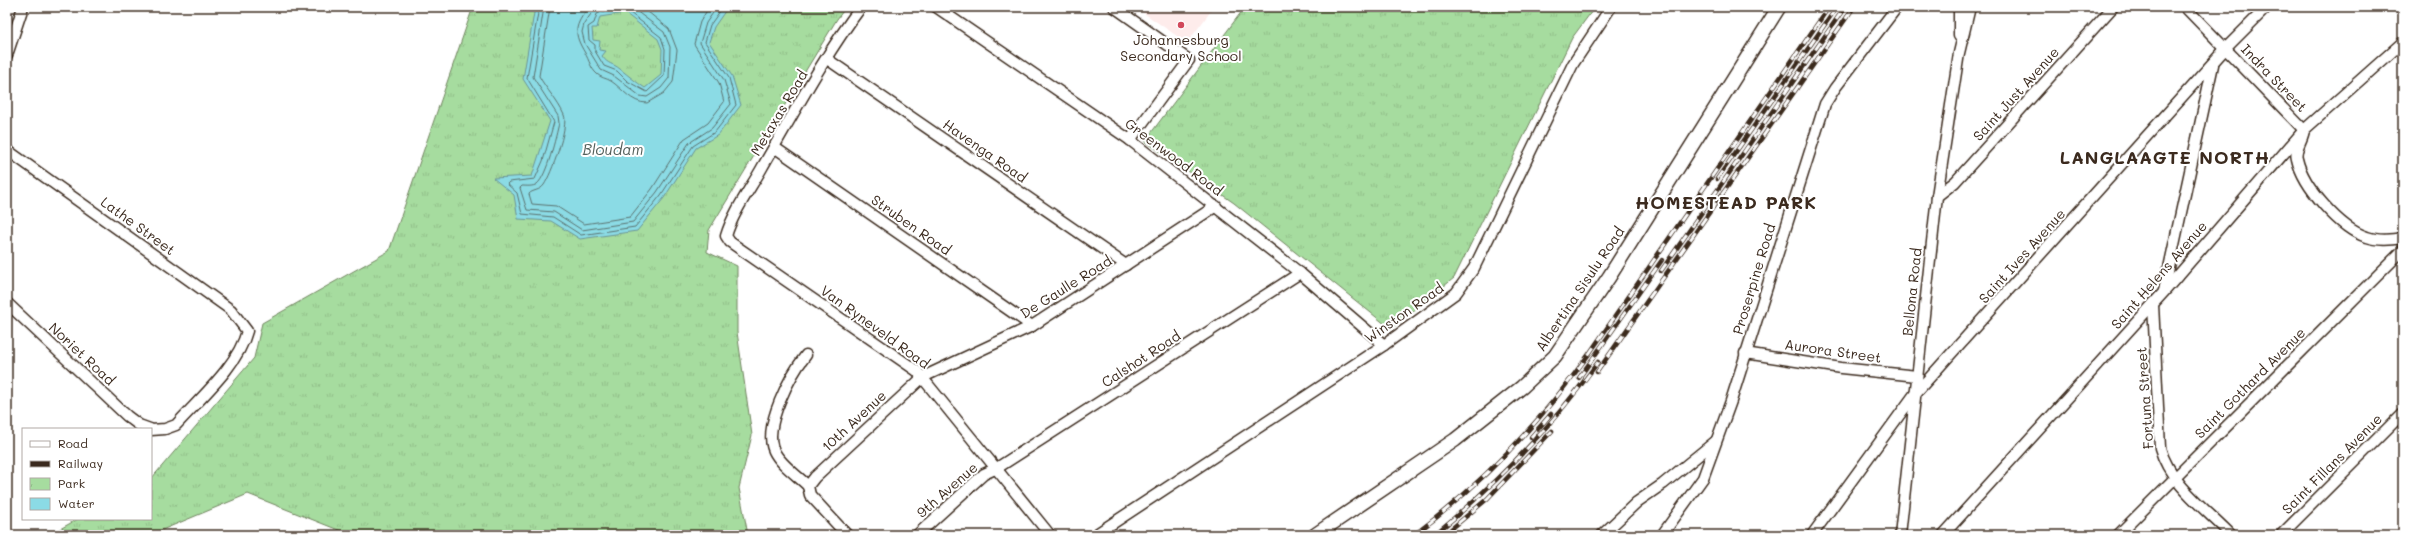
<svg xmlns="http://www.w3.org/2000/svg" width="2410" height="542" font-family="Mali,sans-serif">
<defs>
<pattern id="park-tufts" width="24" height="20" patternUnits="userSpaceOnUse"><rect width="24" height="20" fill="#a6dc9f"/><path d="M3 7l-1-3M5 7V3M7 7l1-3M15 17l-1-3M17 17v-4M19 17l1-3" fill="none" stroke="#90bd88"/></pattern>
</defs>
<rect width="100%" height="100%" fill="#fff"/>
<filter id="ink" filterUnits="userSpaceOnUse"><feTurbulence type="fractalNoise" baseFrequency=".025" numOctaves="2"/><feDisplacementMap in="SourceGraphic" scale="8" xChannelSelector="R" yChannelSelector="G"/><feConvolveMatrix kernelMatrix="1 2 1 2 8 2 1 2 1" color-interpolation-filters="sRGB"/></filter>
<g filter="url(#ink)">
<!-- built -->
<polygon fill="#feeceb" points="1135,7 1214,7 1187,43"/>
<!-- park -->
<g fill="url(#park-tufts)" stroke="#70835e">
<polygon points="473,7 846,7 837,19 709,230 707,252 737,266 737,332 752,435 739,488 748,535 351,535 248,494 150,535 49,535 78,519 151,519 151,479 254,358 262,323 389,251"/>
<polygon points="1245,7 1595,7 1572,38 1454,278 1391,329 1234,203 1145,141"/>
</g>
<!-- water -->
<path fill="#8bdbe5" stroke="#6b9495" fill-rule="evenodd" d="M535 7H728L714 27 709 42 732 76 741 105 718 135 696 148 664 198 637 231 580 239 551 221 518 219 514 195 493 178 532 176 550 121 523 79ZM625 13 658 39 662 49 661 75 645 88C636 82 629 76 620 69 613 63 608 65 602 56L606 51 599 50 600 41 593 40 592 28H597L600 17Z"/>
<g fill="none" stroke-linecap="round" stroke-linejoin="round">
<!-- shore -->
<g stroke="#5b716e" stroke-width="1">
<polyline points="539,7 527,78 554,122 543,161 535,179 509,182 507,184 517,193 522,214 553,217 581,235 635,227 661,195 693,146 715,132 736,105 729,78 705,42 710,25 723,7"/>
<path d="M544 7 533 77 558 116 559 123C556 136 547 176 537 184 533 187 527 186 522 186L520 188 527 210 554 212 582 230 633 222 657 192 689 143 712 128 731 104 724 80 700 43 706 23 717 7"/>
<path d="M550 7 539 76C546 89 558 101 564 115 569 126 551 175 544 185 540 191 532 190 529 194L532 204 556 206 584 224 630 217 652 189 684 139 708 123 724 102 719 83 694 44 700 22 709 7"/>
<path d="M589 7C574 26 573 33 585 53 589 60 591 69 597 74 601 78 606 78 611 81 622 88 631 103 647 103L664 93 673 82 677 50 669 29 642 7"/>
<polyline points="601,7 593,11 584,24 582,32 585,44 601,70 614,76 640,96 647,97 661,88 669,78 670,47 664,32 631,7"/>
<path d="M625 9 661 37 665 49 664 76 647 92 627 81 617 71 604 66 595 51V45L589 40 588 27 594 23 597 14C605 10 616 11 625 9Z"/>
</g>
<defs>
<g id="minor">
<path d="M861 7C824 56 794 113 763 166 751 188 733 212 726 236L730 242 917 371 1050 535"/>
<polyline points="936,7 1130,140 1300,273 1384,345"/>
<polyline points="1114,7 1189,60 1130,140"/>
<path d="M2185 7 2304 130C2303 140 2294 149 2297 159 2303 186 2340 229 2367 237 2378 241 2391 240 2403 238"/>
<polyline points="1959,35 1959,7"/>
<polyline points="7,55 23,7"/>
<polyline points="827,59 1126,265"/>
<polyline points="774,147 1032,326"/>
<path d="M7 150 231 310 247 331C238 366 200 398 176 425L165 429 151 430"/>
<polyline points="1937,196 1955,182 2113,7"/>
<polyline points="2164,291 2213,65"/>
<polyline points="7,303 127,416 139,425 150,429"/>
<path d="M2153 304 2160 448C2170 484 2206 509 2231 535"/>
<polyline points="1745,353 1841,368 1917,376"/>
<path d="M806 355C791 374 762 427 774 451 780 464 798 476 808 486"/>
<polyline points="847,535 810,495 808,486 815,477 923,377 1032,326 1216,206"/>
<polyline points="917,535 984,474 997,468 1300,273"/>
<polyline points="1095,535 1384,345 1456,293 1474,268 1573,64 1611,7"/>
<polyline points="1602,535 1637,502 1663,484 1716,441"/>
<polyline points="1662,535 1703,478 1731,401 1825,104 1835,88 1897,7"/>
<polyline points="1812,535 1914,395 2226,48 2267,7"/>
<polyline points="1900,535 1937,196 1959,53 1970,7"/>
<polyline points="1943,535 2163,293 2304,130 2403,42"/>
<polyline points="2118,535 2403,250"/>
<polyline points="2281,535 2403,413"/>
</g>
<polyline id="major" points="1315,535 1455,440 1522,387 1555,356 1609,277 1779,7"/>
</defs>
<!-- minor casing -->
<use href="#minor" stroke="#3b2a1e" stroke-width="13"/>
<!-- major casing -->
<use href="#major" stroke="#3b2a1e" stroke-width="16"/>
<!-- minor -->
<use href="#minor" stroke="#fff" stroke-width="10"/>
<!-- major -->
<use href="#major" stroke="#fff" stroke-width="13"/>
<defs>
<g id="rail">
<polyline points="1717,179 1837,7"/>
<polyline points="1661,271 1845,7"/>
<polyline points="1597,372 1854,7"/>
<polyline points="1579,378 1662,260"/>
<polyline points="1531,437 1551,414"/>
<path d="M1414 535C1482 484 1540 423 1589 354L1829 7"/>
<path d="M1434 535C1496 484 1552 427 1598 362"/>
<polyline points="1444,535 1487,499 1552,431"/>
</g>
</defs>
<!-- rail casing -->
<use href="#rail" stroke="#3b2a1e" stroke-width="4.5"/>
<!-- rail -->
<use href="#rail" stroke="#fff" stroke-width="3" stroke-dasharray="9" stroke-linecap="butt"/>
</g>
</g>
<!-- markers -->
<circle fill="#d1495b" stroke="#fff" stroke-width="1.5" cx="1181" cy="25" r="4"/>
<g text-anchor="middle" stroke-width="4" stroke-linejoin="round" paint-order="stroke">
<!-- poi labels -->
<g font-size="14" fill="#3b2a1e" stroke="#fff">
<text x="1181" y="45">Johannesburg<tspan x="1181" dy="16">Secondary School</tspan></text>
</g>
<!-- street labels -->
<g font-size="14" fill="#3b2a1e" stroke="#fff">
<text transform="translate(2274 78) rotate(46)" y="5">Indra Street</text>
<text transform="translate(2016 94) rotate(-48)" y="5">Saint Just Avenue</text>
<text transform="translate(779 113) rotate(-59)" y="5">Metaxas Road</text>
<text transform="translate(985 151) rotate(35)" y="5">Havenga Road</text>
<text transform="translate(1174 157) rotate(37)" y="5">Greenwood Road</text>
<text transform="translate(911 225) rotate(35)" y="5">Struben Road</text>
<text transform="translate(138 226) rotate(36)" y="5">Lathe Street</text>
<text transform="translate(2022 256) rotate(-48)" y="5">Saint Ives Avenue</text>
<text transform="translate(2159 275) rotate(-49)" y="5">Saint Helens Avenue</text>
<text transform="translate(1754 279) rotate(-73)" y="5">Proserpine Road</text>
<text transform="translate(1066 287) rotate(-32)" y="5">De Gaulle Road</text>
<text transform="translate(1580 289) rotate(-56)" y="5">Albertina Sisulu Road</text>
<text transform="translate(1912 292) rotate(-84)" y="5">Bellona Road</text>
<text transform="translate(1404 313) rotate(-35)" y="5">Winston Road</text>
<text transform="translate(875 327) rotate(36)" y="5">Van Ryneveld Road</text>
<text transform="translate(1833 351) rotate(8)" y="5">Aurora Street</text>
<text transform="translate(82 354) rotate(43)" y="5">Noriet Road</text>
<text transform="translate(1141 359) rotate(-33)" y="5">Calshot Road</text>
<text transform="translate(2250 383) rotate(-45)" y="5">Saint Gothard Avenue</text>
<text transform="translate(2145 398) rotate(-94)" y="5">Fortuna Street</text>
<text transform="translate(854 421) rotate(-43)" y="5">10th Avenue</text>
<text transform="translate(2332 464) rotate(-45)" y="5">Saint Fillans Avenue</text>
<text transform="translate(947 490) rotate(-41)" y="5">9th Avenue</text>
</g>
<!-- water labels -->
<g font-size="15" font-style="italic" fill="#535f5a" stroke="#fff">
<text x="613" y="155">Bloudam</text>
</g>
<!-- district labels -->
<g font-size="18" font-weight="bold" letter-spacing="1" fill="#3b2a1e" stroke="#fff">
<text x="2165" y="164">LANGLAAGTE NORTH</text>
<text x="1726" y="209">HOMESTEAD PARK</text>
</g>
</g>
<!-- margin -->
<rect width="2410" height="542" fill="none" stroke="#fff" stroke-width="24"/>
<rect x="12" y="12" width="2386" height="518" fill="none" stroke="#3b2a1e" stroke-width="1.5" filter="url(#ink)"/>
<!-- legend -->
<rect x="22" y="428" width="130" height="92" fill="#ffffff" stroke="#b1aaa5"/>
<rect x="30" y="441" width="20" height="6" fill="#ffffff" stroke="#b1aaa5"/>
<text x="58" y="448" font-size="12" fill="#3b2a1e">Road</text>
<rect x="30" y="461" width="20" height="6" fill="#3b2a1e" stroke="#b1aaa5"/>
<text x="58" y="468" font-size="12" fill="#3b2a1e">Railway</text>
<rect x="30" y="478" width="20" height="12" fill="url(#park-tufts)" stroke="#b1aaa5"/>
<text x="58" y="488" font-size="12" fill="#3b2a1e">Park</text>
<rect x="30" y="498" width="20" height="12" fill="#8bdbe5" stroke="#b1aaa5"/>
<text x="58" y="508" font-size="12" fill="#3b2a1e">Water</text>
</svg>
